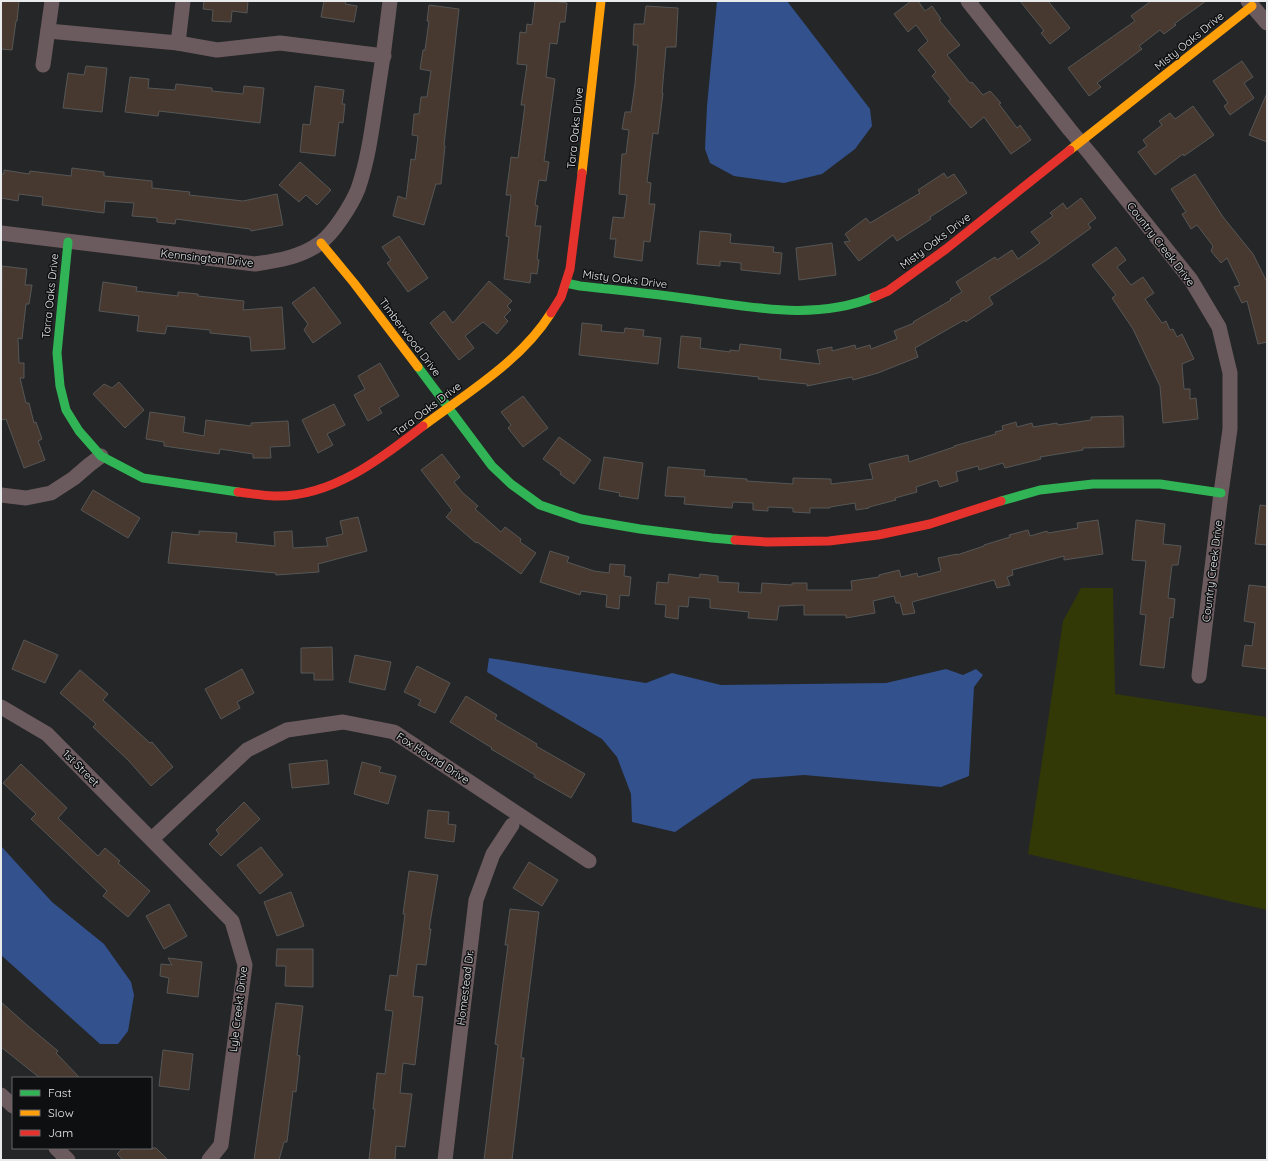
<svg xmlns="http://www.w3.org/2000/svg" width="1268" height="1161" font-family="Quicksand,sans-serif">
<rect width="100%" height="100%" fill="#252628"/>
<!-- green -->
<polygon fill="#323907" points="1081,588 1113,588 1115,694 1267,717 1267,910 1028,854 1063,621"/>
<!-- water -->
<g fill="#32518d">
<polygon points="717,1 787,1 870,109 872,126 855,149 822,174 784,183 734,176 710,163 705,149 707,106"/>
<polygon points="489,658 646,683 672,673 721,685 886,683 946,669 963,675 976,669 983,675 974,687 969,776 941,787 804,775 752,779 675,832 632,822 631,794 617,757 602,739 487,672"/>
<polygon points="1,846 52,902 104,944 131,982 134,995 128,1031 118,1044 100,1044 1,955"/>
</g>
<!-- building -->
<g fill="#47392f" stroke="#565656">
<polygon points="1,1 19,1 17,21 16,21 12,50 1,49"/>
<polygon points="204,1 248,1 247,13 232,11 231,22 212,21 213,10 203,9"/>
<polygon points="324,1 346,1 345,4 357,6 354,22 321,17"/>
<polygon points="535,1 554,1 567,3 565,22 560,22 557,44 550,43 546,77 555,79 544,161 549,162 546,181 539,180 535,205 538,206 535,226 541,226 537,259 539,260 537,274 531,273 530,283 504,279 509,237 506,236 511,195 506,195 511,157 518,158 525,105 521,105 527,65 517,64 520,32 526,33 527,24 532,25"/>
<polygon points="911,1 918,1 925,11 932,6 941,19 939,20 960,45 947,55 970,83 972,82 983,95 990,91 1001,103 999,104 1017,128 1020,125 1031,140 1011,154 984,117 971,128 948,101 951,99 932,76 936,72 918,50 928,41 916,25 908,32 894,14"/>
<polygon points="1020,1 1048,1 1070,28 1050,44 1041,33 1044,31"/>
<polygon points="1151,1 1206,1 1174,24 1176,25 1164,34 1160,30 1139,46 1142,49 1097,83 1101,87 1089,96 1068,68 1135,21 1131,16"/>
<polygon points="429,5 459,9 444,145 445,146 441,184 436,184 424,225 393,216 398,196 406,199 411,159 415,160 418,136 412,135 414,114 419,114 421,97 427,97 431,71 420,69 423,50 425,50 429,21 427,21"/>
<polygon points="646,6 678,8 676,47 666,47 662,93 663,93 658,134 653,133 647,182 651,183 649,204 655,204 650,242 644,241 642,261 614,257 616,239 610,239 613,217 624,218 627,195 619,194 622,154 626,154 629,130 622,129 625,112 631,112 635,84 638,45 633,45 634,24 644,24"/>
<polygon points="1242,61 1253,77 1244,83 1254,98 1230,115 1224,106 1228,103 1213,81"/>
<polygon points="86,66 107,68 102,112 63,108 68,73 84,75"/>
<polygon points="130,77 149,79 148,88 175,90 176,84 212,88 212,91 243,94 244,86 264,88 260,123 159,111 158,116 125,112"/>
<polygon points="315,86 344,90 342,104 345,104 343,123 339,122 335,156 300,152 303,124 310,125"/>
<polygon points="1267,93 1267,142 1249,135"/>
<polygon points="1193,106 1214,135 1184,156 1183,154 1155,175 1138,152 1147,146 1143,140 1162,125 1159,121 1170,113 1175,119"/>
<polygon points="300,162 331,190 317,205 306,195 299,202 279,185"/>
<polygon points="72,168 104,172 104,176 152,181 152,188 190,192 189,195 243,201 277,194 283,225 251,231 250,229 176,219 175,224 157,222 157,218 132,216 134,203 105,201 104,213 42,205 43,197 19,194 18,201 1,198 1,174 4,174 4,170 29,174 30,171 71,176"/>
<polygon points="944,173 947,178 954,174 967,193 930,217 931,219 897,241 893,235 859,261 844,242 850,241 845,234 866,218 870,223 920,193 918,190"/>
<polygon points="1195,174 1223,217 1253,254 1267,282 1267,342 1258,344 1247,301 1242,303 1234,287 1240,285 1227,258 1221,263 1211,251 1213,246 1197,225 1191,229 1182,214 1186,212 1171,189"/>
<polygon points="1081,198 1096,218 1088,224 1091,228 1045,261 989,297 993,304 966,322 964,320 915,348 918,357 878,373 853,380 852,377 807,386 807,384 758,379 759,377 678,368 681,336 701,338 700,348 730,352 730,350 739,351 740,344 781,349 780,359 820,364 817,350 832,347 832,351 855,345 856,349 870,345 871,349 897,339 894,331 914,323 913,322 951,300 950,299 962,292 956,282 995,257 997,260 1012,250 1018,259 1040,243 1031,232 1053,216 1050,213 1063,203 1067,209"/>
<polygon points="700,231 731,234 730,243 774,247 773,252 782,253 780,274 741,270 741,263 720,261 720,266 697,264"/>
<polygon points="399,236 428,278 408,292 387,263 391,260 382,247"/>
<polygon points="832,243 836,275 799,280 796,248"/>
<polygon points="1116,247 1126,260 1117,267 1131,285 1143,277 1154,293 1145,299 1162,323 1166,321 1170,330 1173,329 1177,337 1182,334 1194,359 1182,364 1184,389 1190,389 1190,399 1196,398 1198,419 1163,423 1160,386 1133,329 1112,298 1116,295 1092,265"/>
<polygon points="2,266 27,269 25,285 32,285 29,304 26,304 22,339 18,338 19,363 24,363 24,378 20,378 26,403 29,403 34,423 36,422 42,439 38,441 45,460 24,468 6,419 1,420"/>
<polygon points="489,281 512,301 507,306 511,310 504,317 508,321 497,334 483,322 465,336 474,348 459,360 430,323 444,311 453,323"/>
<polygon points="103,282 137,287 136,291 178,296 178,292 198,294 198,296 244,301 243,310 282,307 285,349 251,351 250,337 210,333 210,330 167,326 165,334 137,331 139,316 99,311"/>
<polygon points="314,287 341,323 313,343 304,330 308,324 292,303"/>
<polygon points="582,323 602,325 601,331 624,333 625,328 644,330 643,336 661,338 658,364 579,355"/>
<polygon points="380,363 399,396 379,408 382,413 368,421 354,395 365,389 358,376"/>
<polygon points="119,382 144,410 125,428 93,394 104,384 112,388"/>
<polygon points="523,396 548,428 523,447 508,428 511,425 501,412"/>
<polygon points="334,404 345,425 327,434 333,445 318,453 302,420"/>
<polygon points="150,412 185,417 183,432 204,436 206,420 251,426 251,423 288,421 290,446 270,447 271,458 253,458 253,454 220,449 219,454 164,446 164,442 146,439"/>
<polygon points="1123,416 1124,447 1083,448 1083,450 1040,457 1041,459 1005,468 1003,463 979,470 978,466 956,472 958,481 940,487 937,480 916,487 917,492 895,498 896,500 869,507 869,508 856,510 855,503 830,507 830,508 810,508 810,513 793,512 793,508 768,507 768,511 753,510 753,503 733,502 732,508 706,506 684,504 685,497 665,496 668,467 705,470 704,476 747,479 747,481 793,484 793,478 831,479 831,484 873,479 869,464 908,455 909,462 954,447 954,446 996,434 995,432 1003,430 1002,426 1016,422 1017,427 1032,423 1033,427 1057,423 1058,425 1091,420 1091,417"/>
<polygon points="559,437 591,460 574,484 560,474 561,472 543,459"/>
<polygon points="442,454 460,477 454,482 462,492 478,506 475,509 501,532 505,527 521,539 520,542 536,553 521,574 477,542 476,543 446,517 452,510 421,470"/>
<polygon points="604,457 643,463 638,499 619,496 620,493 599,489"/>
<polygon points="93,490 140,518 128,538 81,510"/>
<polygon points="1260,505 1267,506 1267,545 1255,544"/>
<polygon points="358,517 367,551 318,564 319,572 276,575 276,573 168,563 172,532 199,535 199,531 237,533 236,542 275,546 274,532 292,531 293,548 328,546 326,538 343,534 340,521"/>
<polygon points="1098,520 1103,554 1064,560 1064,556 1012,570 1013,575 1007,577 1010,585 997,588 994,580 912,602 915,613 903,615 900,603 896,603 894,596 873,601 875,613 846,618 846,615 804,615 804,605 779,606 777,620 748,618 749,612 710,608 710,599 689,597 688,607 679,606 678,619 665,617 666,605 655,604 657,582 668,583 669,574 699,578 700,574 718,576 718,582 739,583 738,592 761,593 762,583 792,585 792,583 807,583 807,590 852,590 851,581 879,577 879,575 899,570 901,577 917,573 918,577 941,571 938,558 957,554 957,555 984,546 984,545 1010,537 1009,535 1028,530 1030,536 1047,531 1048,533 1078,528 1077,523"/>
<polygon points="1136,520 1165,524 1163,544 1181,546 1178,565 1172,565 1168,598 1175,599 1173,618 1170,617 1164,668 1140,665 1146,615 1140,614 1146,561 1132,560"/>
<polygon points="550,551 569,557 567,562 594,571 609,573 610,564 625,565 624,576 631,577 629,596 620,595 619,609 606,607 607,595 581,591 580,595 540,582"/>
<polygon points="1249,585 1267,587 1267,669 1242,666 1245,645 1252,646 1255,623 1244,621"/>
<polygon points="24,640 58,655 45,683 12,669"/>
<polygon points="332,647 333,680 314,680 314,673 301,673 301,648"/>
<polygon points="355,655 391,662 385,690 349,682"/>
<polygon points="417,666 450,683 435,713 418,705 421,700 404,692"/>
<polygon points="242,669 254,693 237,702 240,708 221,719 205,689"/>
<polygon points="80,670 108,694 103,700 150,743 152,742 173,767 151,786 129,761 93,727 96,724 60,693"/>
<polygon points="466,696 497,715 495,719 537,744 536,746 585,774 571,798 534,777 535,775 491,749 492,748 450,722"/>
<polygon points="327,760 329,784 292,788 289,764"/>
<polygon points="362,762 381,767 379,772 396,776 388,804 354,794"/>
<polygon points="21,764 67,808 58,818 98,856 105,848 120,861 118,863 150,891 128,917 103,896 107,891 31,819 36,814 3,783"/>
<polygon points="244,802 260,819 221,856 209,844 219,834 216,830"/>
<polygon points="428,810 449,812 448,824 456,825 454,842 425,838"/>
<polygon points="261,847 283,875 260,894 237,865"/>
<polygon points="529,862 558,880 542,906 513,888"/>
<polygon points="409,871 438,875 429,929 431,929 426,965 417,964 413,996 423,997 415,1065 403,1063 400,1093 412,1094 405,1147 396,1146 395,1160 380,1160 369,1159 375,1109 373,1109 377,1073 385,1074 393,1011 385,1010 390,975 397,976 405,914 403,914"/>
<polygon points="291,892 304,926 277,936 264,902"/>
<polygon points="169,904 187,936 164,949 146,916"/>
<polygon points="510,909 539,912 521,1058 524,1058 512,1160 484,1160 498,1045 495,1044 508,945 505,945"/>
<polygon points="277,949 313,949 313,987 285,986 286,966 276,966"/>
<polygon points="168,958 202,962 198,997 167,993 169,978 160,976 161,964 172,965"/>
<polygon points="1,1002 28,1026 58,1051 56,1053 80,1078 40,1078 1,1047"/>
<polygon points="276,1003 303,1006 297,1055 300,1056 296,1092 293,1091 287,1142 284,1142 279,1160 254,1160"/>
<polygon points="163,1050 193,1054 189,1090 159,1086"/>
<polygon points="123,1148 156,1148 168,1160 123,1160 117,1154"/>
</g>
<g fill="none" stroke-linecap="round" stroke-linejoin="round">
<!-- street -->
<g stroke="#6c5b5e" stroke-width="15">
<polyline points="968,1 1070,130 1091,155 1191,280 1219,327 1230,373 1230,429 1221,493 1199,676"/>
<polyline points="1248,1 1267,23"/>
<polyline points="48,31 178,43 217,50 280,43 384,56"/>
<polyline points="178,43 183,1"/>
<polyline points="43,65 52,1"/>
<path d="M1 233 255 264C276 261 302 257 320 243 334 233 352 204 358 189 367 163 371 136 375 109 381 73 386 37 390 1"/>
<polyline points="1,495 26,498 51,493 74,478 89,465 101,456"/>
<polyline points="1,707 47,734 232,921 245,965 221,1145 209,1160"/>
<polyline points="152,839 247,750 287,730 343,722 394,732 589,861"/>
<polyline points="1,1095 13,1106"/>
<polyline points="56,1148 68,1160"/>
<polyline points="445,1160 476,900 493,854 512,825"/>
</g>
<!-- fast -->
<g stroke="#30b455" stroke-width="9">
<polyline points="68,242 57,353 60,386 66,410 79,431 101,456 143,478 238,492"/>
<path d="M566 283 580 286C617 290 654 294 691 299 753 307 814 321 874 297"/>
<polyline points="418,367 492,466 511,484 540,505 581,519 640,529 712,538 735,540"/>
<polyline points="1001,501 1040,490 1093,484 1160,484 1221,493"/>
</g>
<!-- slow -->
<g stroke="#ff9f0a" stroke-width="9">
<polyline points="1070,150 1252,6"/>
<polyline points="582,173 601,1"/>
<polyline points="321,243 354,283 418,367"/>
<path d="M423 426C467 393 521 361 551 313"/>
</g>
<!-- jam -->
<g stroke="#e5322d" stroke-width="9">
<polyline points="874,297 888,291 946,249 1070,150"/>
<polyline points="551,313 561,297 570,269 582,173"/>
<path d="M238 492C250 493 262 496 274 496 330 498 381 459 423 426"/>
<polyline points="735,540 767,542 829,541 878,535 930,524 1001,501"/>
</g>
</g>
<g text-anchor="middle" stroke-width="3" stroke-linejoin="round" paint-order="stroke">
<!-- street labels -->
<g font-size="11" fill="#e9eaec" stroke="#0e0f10">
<text transform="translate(1189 41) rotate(-39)" y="4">Misty Oaks Drive</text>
<text transform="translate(575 128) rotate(-84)" y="4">Tara Oaks Drive</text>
<text transform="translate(935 241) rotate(-37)" y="4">Misty Oaks Drive</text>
<text transform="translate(1161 244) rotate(52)" y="4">Country Creek Drive</text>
<text transform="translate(207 258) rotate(6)" y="4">Kennsington Drive</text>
<text transform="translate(625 279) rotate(7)" y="4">Misty Oaks Drive</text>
<text transform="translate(50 296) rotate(-84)" y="4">Tarra Oaks Drive</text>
<text transform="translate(410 337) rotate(53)" y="4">Timberwood Drive</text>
<text transform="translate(427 409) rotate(-37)" y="4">Tara Oaks Drive</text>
<text transform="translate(1212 571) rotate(-83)" y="4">Country Creek Drive</text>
<text transform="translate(433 758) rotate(33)" y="4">Fox Hound Drive</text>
<text transform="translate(81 768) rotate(45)" y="4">1st Street</text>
<text transform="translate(465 988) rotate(-83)" y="4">Homestead Dr.</text>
<text transform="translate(238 1009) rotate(-83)" y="4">Lyle Creekt Drive</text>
</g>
</g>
<!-- border -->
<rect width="1268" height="1161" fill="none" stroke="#e9eaec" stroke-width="4"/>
<!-- legend -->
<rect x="12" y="1077" width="140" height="72" fill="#0e0f10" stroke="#666768"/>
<rect x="20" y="1090" width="20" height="6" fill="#30b455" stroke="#666768"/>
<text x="48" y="1097" font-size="12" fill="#e9eaec">Fast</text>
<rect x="20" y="1110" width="20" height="6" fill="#ff9f0a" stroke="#666768"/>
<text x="48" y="1117" font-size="12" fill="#e9eaec">Slow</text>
<rect x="20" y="1130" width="20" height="6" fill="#e5322d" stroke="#666768"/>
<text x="48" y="1137" font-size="12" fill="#e9eaec">Jam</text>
</svg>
